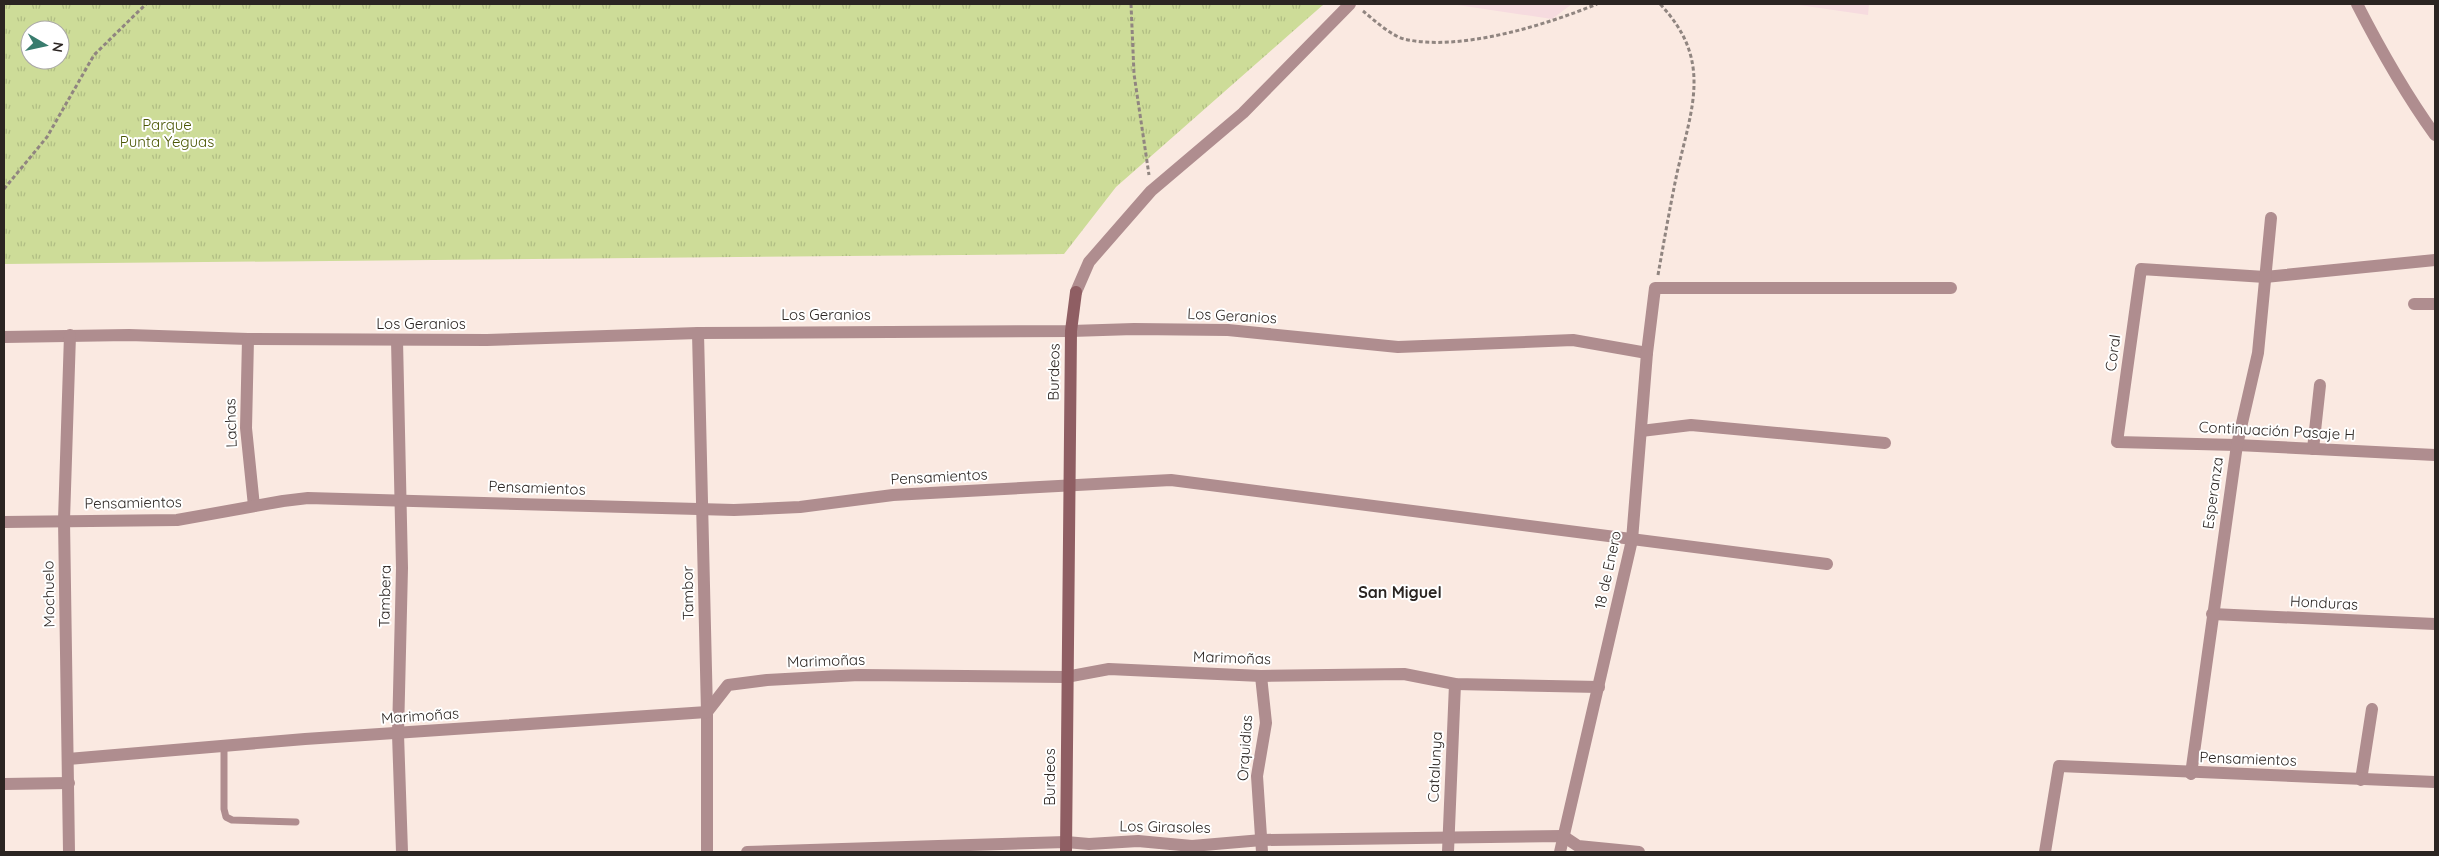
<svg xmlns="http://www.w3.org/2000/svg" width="2439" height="856" font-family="Quicksand,sans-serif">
<defs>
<pattern id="park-tufts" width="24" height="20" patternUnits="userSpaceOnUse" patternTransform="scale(1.25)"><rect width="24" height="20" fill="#cddc98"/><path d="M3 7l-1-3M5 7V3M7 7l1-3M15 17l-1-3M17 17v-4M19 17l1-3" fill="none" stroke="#b0bd83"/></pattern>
</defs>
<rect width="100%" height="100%" fill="#fae9e1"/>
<!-- industrial -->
<g fill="#f6dbdf">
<polygon points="1451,4 1572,4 1552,19"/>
<polygon points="1792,4 1869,4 1868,15"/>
</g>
<!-- park -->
<path fill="url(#park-tufts)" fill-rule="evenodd" d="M4 4H1324L1116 187 1064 254 4 264ZM30 30H60V60H30Z"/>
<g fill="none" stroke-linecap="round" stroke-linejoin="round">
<!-- path -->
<g stroke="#908580" stroke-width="3" stroke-dasharray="4 2.5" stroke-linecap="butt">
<polyline points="1131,4 1134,74 1149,175"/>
<path d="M1363 11C1374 20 1390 35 1404 39 1459 52 1546 25 1597 4"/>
<polyline points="4,189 47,137 94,55 146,4"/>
<path d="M1658 275C1664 241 1670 207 1677 173 1692 107 1713 60 1660 4"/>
</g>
<!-- lane -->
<polyline stroke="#af8d8f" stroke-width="7" points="224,746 224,809 226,817 232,820 296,822"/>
<!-- street -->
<g stroke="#af8d8f" stroke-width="12">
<path d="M2357 4C2381 51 2404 92 2435 135"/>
<polyline points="2435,260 2265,277 2141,269 2117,442 2237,445 2435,455"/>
<polyline points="1076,292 1089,262 1151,191 1243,113 1350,4"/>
<polyline points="2414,304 2435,304"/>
<polyline points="698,333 707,712 707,852"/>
<polyline points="4,337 129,335 248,339 487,340 698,333 1071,331 1134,329 1228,330 1398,347 1573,340 1647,353"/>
<polyline points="248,339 246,428 254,506"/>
<polyline points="397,340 402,568 398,734 402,852"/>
<polyline points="1641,431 1691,425 1885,443"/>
<polyline points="2313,449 2320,385"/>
<polyline points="4,522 177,520 283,501 308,498 734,510 800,507 893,495 1171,480 1827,564"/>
<polyline points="2212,614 2435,624"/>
<polyline points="1261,676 1266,723 1257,776 1262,852"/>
<polyline points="68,759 305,739 707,712 728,685 767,680 859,675 1066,677 1109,669 1261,676 1404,674 1455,684 1599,687"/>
<polyline points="2191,774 2237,445 2258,353 2271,218"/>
<polyline points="2361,780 2372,709"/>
<polyline points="4,784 69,783"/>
<polyline points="69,852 64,520 70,335"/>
<polyline points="747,852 1066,842 1089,844 1138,841 1192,846 1262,840 1563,836 1578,846 1639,852"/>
<polyline points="1448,852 1455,684"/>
<polyline points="1560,852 1632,540 1647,353 1655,288 1951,288"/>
<polyline points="2045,852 2059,766 2435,782"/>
</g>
<!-- secondary -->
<polyline stroke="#8f5e63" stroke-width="12" points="1066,852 1071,331 1076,292"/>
</g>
<g text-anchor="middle" stroke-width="4" stroke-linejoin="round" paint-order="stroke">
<!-- park labels -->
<g font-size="15" fill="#495501" stroke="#fff">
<text x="167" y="130">Parque<tspan x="167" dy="17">Punta Yeguas</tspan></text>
</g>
<!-- street labels -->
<g font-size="15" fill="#2b2522" stroke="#fff">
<text x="826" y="320">Los Geranios</text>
<text transform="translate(1232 316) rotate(3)" y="5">Los Geranios</text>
<text x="421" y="329">Los Geranios</text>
<text transform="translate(2113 353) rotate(-82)" y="5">Coral</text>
<text transform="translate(1054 372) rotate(-89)" y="5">Burdeos</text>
<text transform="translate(231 423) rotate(-92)" y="5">Lachas</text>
<text transform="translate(2277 431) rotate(3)" y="5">Continuación Pasaje H</text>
<text transform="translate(939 477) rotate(-3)" y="5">Pensamientos</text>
<text transform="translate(537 488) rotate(2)" y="5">Pensamientos</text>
<text transform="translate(2213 493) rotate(-82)" y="5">Esperanza</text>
<text transform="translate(133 503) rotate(-1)" y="5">Pensamientos</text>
<text transform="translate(1608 570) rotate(-78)" y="5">18 de Enero</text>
<text transform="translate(688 593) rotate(-91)" y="5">Tambor</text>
<text transform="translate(49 594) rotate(-91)" y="5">Mochuelo</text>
<text transform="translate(385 596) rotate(-89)" y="5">Tambera</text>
<text transform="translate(2324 603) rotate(3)" y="5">Honduras</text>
<text transform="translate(1232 658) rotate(2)" y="5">Marimoñas</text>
<text transform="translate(826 661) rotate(-2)" y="5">Marimoñas</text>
<text transform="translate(420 716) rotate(-4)" y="5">Marimoñas</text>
<text transform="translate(1245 748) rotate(-86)" y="5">Orquidias</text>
<text transform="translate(2248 759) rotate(2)" y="5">Pensamientos</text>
<text transform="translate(1435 767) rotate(-87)" y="5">Catalunya</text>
<text transform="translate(1050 777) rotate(-90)" y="5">Burdeos</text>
<text transform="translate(1165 827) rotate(1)" y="5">Los Girasoles</text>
</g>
<!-- neighbourhood labels -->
<g font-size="16" font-weight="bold" fill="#2b2522" stroke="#fff">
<text x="1400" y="598">San Miguel</text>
</g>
</g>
<!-- border -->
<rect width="2439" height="856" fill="none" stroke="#2b2522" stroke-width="10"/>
<!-- north arrow -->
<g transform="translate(45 45) rotate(99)"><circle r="24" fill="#ffffff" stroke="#aaa8a7"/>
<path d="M0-4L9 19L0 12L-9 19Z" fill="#397c6e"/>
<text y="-8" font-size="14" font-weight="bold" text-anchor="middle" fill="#2b2522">N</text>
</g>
</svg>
